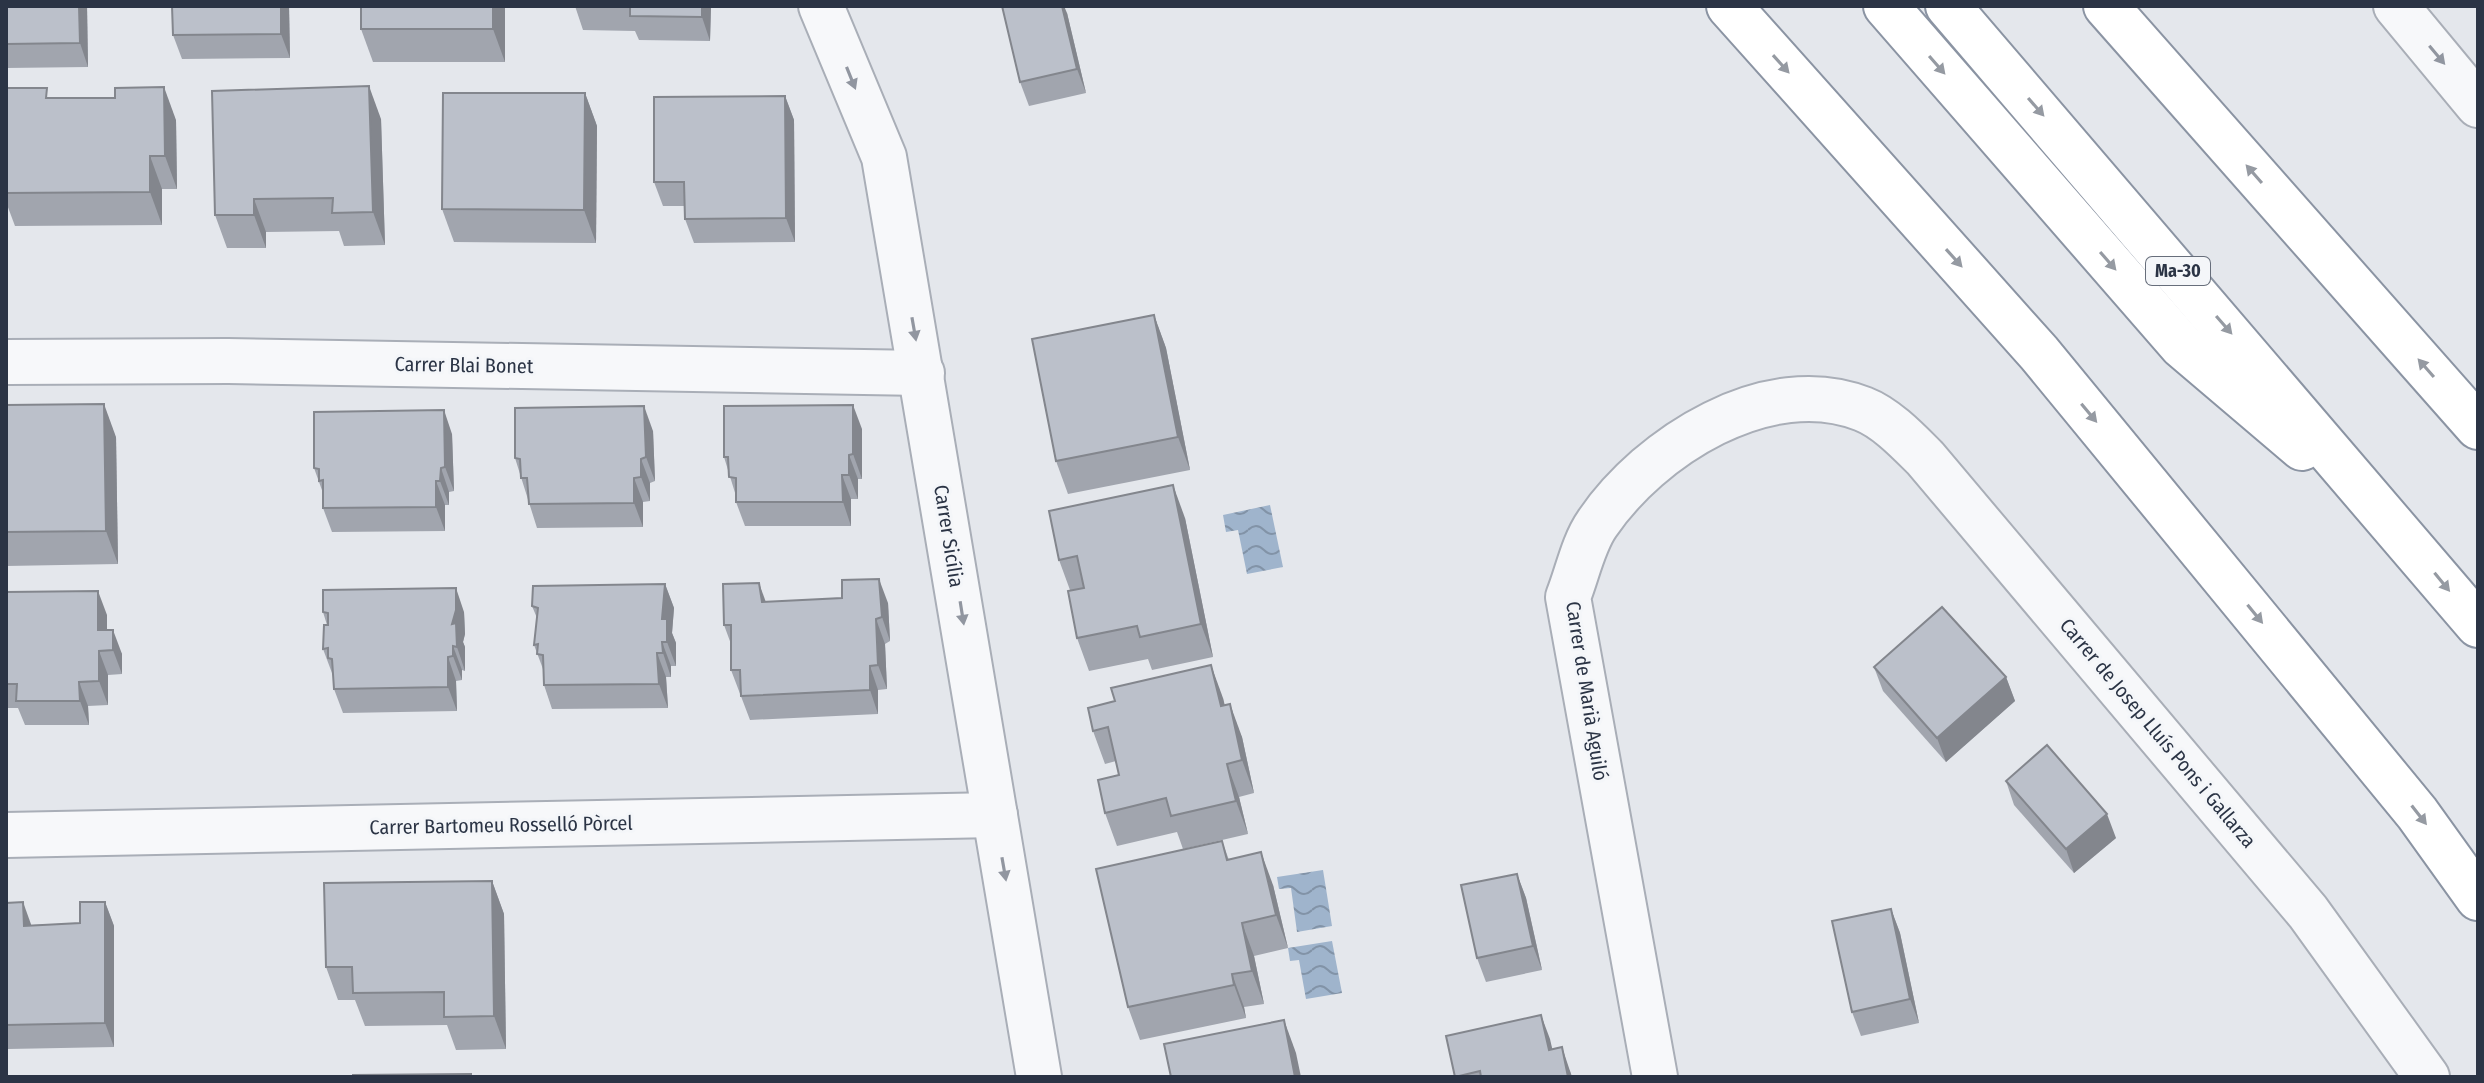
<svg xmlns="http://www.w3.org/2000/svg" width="2484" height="1083" font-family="'Fira Sans Condensed',sans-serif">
<defs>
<pattern id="water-waves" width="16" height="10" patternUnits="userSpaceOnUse" patternTransform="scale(2)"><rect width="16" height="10" fill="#9fb4cc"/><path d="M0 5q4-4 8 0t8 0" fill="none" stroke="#8293a7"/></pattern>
</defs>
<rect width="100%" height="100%" fill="#e4e7ec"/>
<!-- water -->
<g fill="url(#water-waves)">
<polygon points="1270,505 1283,567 1247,574 1238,530 1226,532 1223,515"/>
<polygon points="1323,870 1332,926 1297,932 1291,888 1279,889 1277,877"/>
<polygon points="1332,941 1342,993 1306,999 1299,960 1290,961 1288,948"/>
</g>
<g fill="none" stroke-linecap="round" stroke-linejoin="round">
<defs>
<g id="minor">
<polyline points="821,6 884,157 1039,1077"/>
<polyline points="2396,6 2478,105"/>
<polyline points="6,362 228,361 922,373"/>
<polyline points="6,835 995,815"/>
<path d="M1655 1077 1568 597C1577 575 1583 544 1597 524 1649 447 1768 371 1863 409 1886 418 1907 440 1925 458L2308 912 2427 1077"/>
</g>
<g id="highway">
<polyline points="1729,6 2039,353 2417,813 2478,898"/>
<polyline points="1886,6 2182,346 2302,448"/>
<polyline points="1948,6 2478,625"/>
<polyline points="2106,6 2478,427"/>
</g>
</defs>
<!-- minor casing -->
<use href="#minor" stroke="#a9aeb7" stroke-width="48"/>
<!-- highway casing -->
<use href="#highway" stroke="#8b94a3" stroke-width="48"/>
<!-- minor -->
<use href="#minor" stroke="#f7f8fa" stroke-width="44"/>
<!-- highway -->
<use href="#highway" stroke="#fff" stroke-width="44"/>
</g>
<!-- wall -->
<g fill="#a1a5ae">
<polygon points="6,6 87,6 88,67 6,68"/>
<polygon points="172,6 289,6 290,58 182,59 173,35"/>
<polygon points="361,6 505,6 505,62 373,62 361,29"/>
<polygon points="575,6 711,6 710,41 639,40 635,31 583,30"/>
<polygon points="1067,13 1086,93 1029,106 1020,82"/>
<polygon points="6,88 50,98 176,120 177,189 162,189 162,225 15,226 6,202"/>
<polygon points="585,93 597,126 596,243 454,242 442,209"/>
<polygon points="785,96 794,120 795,242 694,243 685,219 685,206 663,206 654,182"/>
<polygon points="381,119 385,245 344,246 339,231 266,232 266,248 227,248 215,215"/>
<polygon points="1154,315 1166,348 1190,470 1068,494 1056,461"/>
<polygon points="6,405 116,437 118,564 6,566"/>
<polygon points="862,429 862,479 858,479 858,499 851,499 851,526 745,526 736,502 736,496 724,457"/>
<polygon points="653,431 655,481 650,483 650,501 643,502 643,527 537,528 515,458"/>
<polygon points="452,434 454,491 449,492 449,505 445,505 445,531 332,532 323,508 323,493 314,468"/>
<polygon points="1185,518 1213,657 1152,670 1148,659 1089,671 1077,638 1070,590 1059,560"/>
<polygon points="665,584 674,608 672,633 676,643 676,666 671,666 671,677 666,677 668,708 552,709 544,685 543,669 534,645 537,618 532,606"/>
<polygon points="6,592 107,615 107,630 122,654 122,674 108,675 108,705 88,706 89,725 25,725 18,708 6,708"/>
<polygon points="766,602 888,603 890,641 885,644 887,689 878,690 878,714 750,720 731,670 731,644 724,625"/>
<polygon points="323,612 464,612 465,634 463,642 465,647 465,671 462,670 462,680 456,681 457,711 343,713 334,689 333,673 332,673 323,649 327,625"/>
<polygon points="1874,667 2006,677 2015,701 1946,762 1883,691"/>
<polygon points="1223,698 1224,705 1242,737 1254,793 1239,797 1248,834 1183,849 1177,832 1117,846 1105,813 1119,775 1116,761 1105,764 1093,731"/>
<polygon points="2006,781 2116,838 2074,873 2014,805"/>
<polygon points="1222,841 1229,860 1273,885 1288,948 1254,956 1264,1004 1244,1007 1246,1018 1140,1040 1128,1007"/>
<polygon points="1517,874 1526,898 1542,970 1486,982 1477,958"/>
<polygon points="492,881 504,914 506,1049 456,1050 447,1025 365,1026 355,1000 338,1000 326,967"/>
<polygon points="105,902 114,926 114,1047 8,1049 6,1043 6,903 31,925 80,923"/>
<polygon points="1891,909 1900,933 1919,1023 1861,1036 1852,1012"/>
<polygon points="1541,1015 1552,1049 1570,1071 1572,1077 1455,1077"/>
</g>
<!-- shaded-wall -->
<g fill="#83868d">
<polygon points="79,6 87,6 88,67 80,43"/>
<polygon points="281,6 289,6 290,58 281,34"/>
<polygon points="493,6 505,6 505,62 493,29"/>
<polygon points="702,6 711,6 710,41 702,17"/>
<polygon points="1062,6 1064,6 1067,13 1086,93 1077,69"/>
<polygon points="369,86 381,119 385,245 373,212"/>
<polygon points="164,87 176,120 177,189 165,156"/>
<polygon points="585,93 597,126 596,243 584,210"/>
<polygon points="785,96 794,120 795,242 786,218"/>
<polygon points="150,156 162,189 162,225 150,192"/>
<polygon points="254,199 266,232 266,248 254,215"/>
<polygon points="1154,315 1166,348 1190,470 1178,437"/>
<polygon points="104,404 116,437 118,564 106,531"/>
<polygon points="853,405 862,429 862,479 853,454"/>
<polygon points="644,406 653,431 655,481 646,457"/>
<polygon points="444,410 452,434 454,491 445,467"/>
<polygon points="849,455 858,479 858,499 849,475"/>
<polygon points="641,459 650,483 650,501 641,477"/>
<polygon points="441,468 449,492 449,505 440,481"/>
<polygon points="842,475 851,499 851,526 843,502"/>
<polygon points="634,478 643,502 643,527 634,503"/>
<polygon points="436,481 445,505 445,531 436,507"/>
<polygon points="1173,485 1185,518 1213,657 1201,624"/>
<polygon points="879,579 888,603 890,641 882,617"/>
<polygon points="759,583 768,608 762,602"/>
<polygon points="665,584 674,608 672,633 676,643 676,666 667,642 662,619"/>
<polygon points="456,588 464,612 465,634 463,642 465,647 465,671 457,647 452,624"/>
<polygon points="98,591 107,615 107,650 98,630"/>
<polygon points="876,619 885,644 887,689 878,665"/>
<polygon points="113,630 122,654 122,674 113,650"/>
<polygon points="662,642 671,666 671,677 663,653"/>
<polygon points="453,646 462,670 462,680 453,656"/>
<polygon points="99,651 108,675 108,705 99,681"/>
<polygon points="657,653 666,677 668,708 659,684"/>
<polygon points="448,657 456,681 457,711 448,687"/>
<polygon points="1211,665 1223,698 1233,738 1221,706"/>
<polygon points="870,666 878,690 878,714 870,690"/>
<polygon points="2006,677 2015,701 1946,762 1937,738"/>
<polygon points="79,682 88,706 89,725 80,701"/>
<polygon points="1230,704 1242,737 1254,793 1242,760"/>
<polygon points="1227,764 1239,797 1248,834 1236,801"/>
<polygon points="2107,814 2116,838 2074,873 2066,849"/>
<polygon points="1261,852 1273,885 1288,948 1276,915"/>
<polygon points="1517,874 1526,898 1542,970 1533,946"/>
<polygon points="492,881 504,914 506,1049 494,1016"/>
<polygon points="23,902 32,927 24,926"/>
<polygon points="105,902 114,926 114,1047 105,1023"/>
<polygon points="1891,909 1900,933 1919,1023 1910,999"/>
<polygon points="1242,923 1254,956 1264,1004 1252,971"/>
<polygon points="1232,974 1244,1007 1246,1018 1234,985"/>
<polygon points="1541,1015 1550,1039 1558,1074 1549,1050"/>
<polygon points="1284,1020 1296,1053 1301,1077 1295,1077"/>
<polygon points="1562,1047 1572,1077 1568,1077"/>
</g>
<!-- building -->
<g fill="#bbc0ca" stroke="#83868d" stroke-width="2">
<polygon points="6,6 79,6 80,43 6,44"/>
<polygon points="172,6 281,6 281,34 173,35"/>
<rect x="361" y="6" width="132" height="23"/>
<polygon points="575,6 702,6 702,17 630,16 630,7"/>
<polygon points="1002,6 1062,6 1077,69 1020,82"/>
<polygon points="369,86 373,212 332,213 333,198 254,199 254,215 215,215 212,91"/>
<polygon points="164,87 165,156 150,156 150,192 6,193 6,88 47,88 46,98 115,98 115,88"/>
<polygon points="443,93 585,93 584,210 442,209"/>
<polygon points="785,96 786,218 685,219 684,182 654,182 654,97"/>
<polygon points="1154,315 1178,437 1056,461 1032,339"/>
<polygon points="104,404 106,531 6,532 6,405"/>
<polygon points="853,405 853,454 849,455 849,475 842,475 843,502 736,502 736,478 729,477 728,457 724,457 724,406"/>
<polygon points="644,406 646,457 641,459 641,477 634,478 634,503 529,504 527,478 521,478 520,459 515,458 515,408"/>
<polygon points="444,410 445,467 441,468 440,481 436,481 436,507 323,508 323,480 319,481 319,469 314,468 314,412"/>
<polygon points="1173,485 1201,624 1140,637 1137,626 1077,638 1068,591 1084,588 1077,556 1059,560 1049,511"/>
<polygon points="879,579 882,617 876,619 878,665 870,666 870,690 741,696 740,670 731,670 731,625 724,625 723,584 759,583 762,602 842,598 842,580"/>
<polygon points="665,584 662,619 667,619 667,642 662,642 663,653 657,653 659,684 544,685 543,655 537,654 538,644 534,645 538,608 532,606 533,586"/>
<polygon points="456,588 456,610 452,624 456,623 457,647 453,646 453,656 448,657 448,687 334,689 332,659 328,658 328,648 323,649 324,625 328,625 328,613 323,612 323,590"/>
<polygon points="98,591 98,630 113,630 113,650 99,651 99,681 79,682 80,701 16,701 17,684 6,684 6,592"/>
<polygon points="1942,607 2006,677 1937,738 1874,667"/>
<polygon points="1211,665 1221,706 1230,704 1242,760 1227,764 1236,801 1171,816 1166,798 1105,813 1098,780 1119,775 1108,727 1093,731 1088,708 1115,701 1111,688"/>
<polygon points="2047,745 2107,814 2066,849 2006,781"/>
<polygon points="1222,841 1227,860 1261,852 1276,915 1242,923 1252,971 1232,974 1234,985 1128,1007 1096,869"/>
<polygon points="1517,874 1533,946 1477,958 1461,885"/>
<polygon points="492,881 494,1016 444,1017 444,992 353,993 352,967 326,967 324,883"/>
<polygon points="23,902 24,926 80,923 80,902 105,902 105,1023 6,1025 6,903"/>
<polygon points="1891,909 1910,999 1852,1012 1832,921"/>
<polygon points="1541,1015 1549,1050 1562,1047 1568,1077 1481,1077 1480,1071 1455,1077 1446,1036"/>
<polygon points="1284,1020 1295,1077 1171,1077 1164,1044"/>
<polygon points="471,1074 471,1077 353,1077 353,1075"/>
<rect x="556" y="1076" width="53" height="1"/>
</g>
<!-- one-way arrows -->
<defs><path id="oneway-solid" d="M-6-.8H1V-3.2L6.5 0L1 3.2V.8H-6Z" transform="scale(2)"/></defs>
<g fill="#9196a0">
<use href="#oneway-solid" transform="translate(2437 55) rotate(50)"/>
<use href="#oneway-solid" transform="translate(851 78) rotate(68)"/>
<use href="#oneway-solid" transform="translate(914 329) rotate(80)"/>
<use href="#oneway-solid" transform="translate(962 613) rotate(81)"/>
<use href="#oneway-solid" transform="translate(1004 869) rotate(80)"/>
</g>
<g fill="#959aa2">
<use href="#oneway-solid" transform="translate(1781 64) rotate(48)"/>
<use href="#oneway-solid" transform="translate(1937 65) rotate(49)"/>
<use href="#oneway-solid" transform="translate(2036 107) rotate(49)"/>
<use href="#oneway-solid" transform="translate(2254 174) rotate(-131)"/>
<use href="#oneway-solid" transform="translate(1954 258) rotate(48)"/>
<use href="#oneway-solid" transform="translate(2108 261) rotate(49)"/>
<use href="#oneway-solid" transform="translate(2224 325) rotate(49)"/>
<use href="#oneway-solid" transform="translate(2426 368) rotate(-131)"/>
<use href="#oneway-solid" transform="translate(2089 413) rotate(50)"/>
<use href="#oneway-solid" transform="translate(2442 582) rotate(51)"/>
<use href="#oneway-solid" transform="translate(2255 614) rotate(51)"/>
<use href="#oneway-solid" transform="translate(2419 815) rotate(52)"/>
</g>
<g text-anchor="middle" stroke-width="6" stroke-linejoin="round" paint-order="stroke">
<!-- shield labels -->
<rect fill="#f4f6f9" stroke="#676e7b" stroke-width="2" x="2146" y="257" width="64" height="28" rx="6"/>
<g font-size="18" font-weight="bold" fill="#2b3445">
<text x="2178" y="277">Ma-30</text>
</g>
<!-- street labels -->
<g font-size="20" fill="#2b3445" stroke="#f4f6f9">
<text transform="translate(464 365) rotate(1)" y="7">Carrer Blai Bonet</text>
<text transform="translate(949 536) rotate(81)" y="7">Carrer Sicília</text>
<text transform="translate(1587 691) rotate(81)" y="7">Carrer de Marià Aguiló</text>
<text transform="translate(2158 733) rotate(50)" y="7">Carrer de Josep Lluís Pons i Gallarza</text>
<text transform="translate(501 825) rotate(-1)" y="7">Carrer Bartomeu Rosselló Pòrcel</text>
</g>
</g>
<!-- border -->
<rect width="2484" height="1083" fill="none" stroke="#2b3445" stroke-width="16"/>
</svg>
